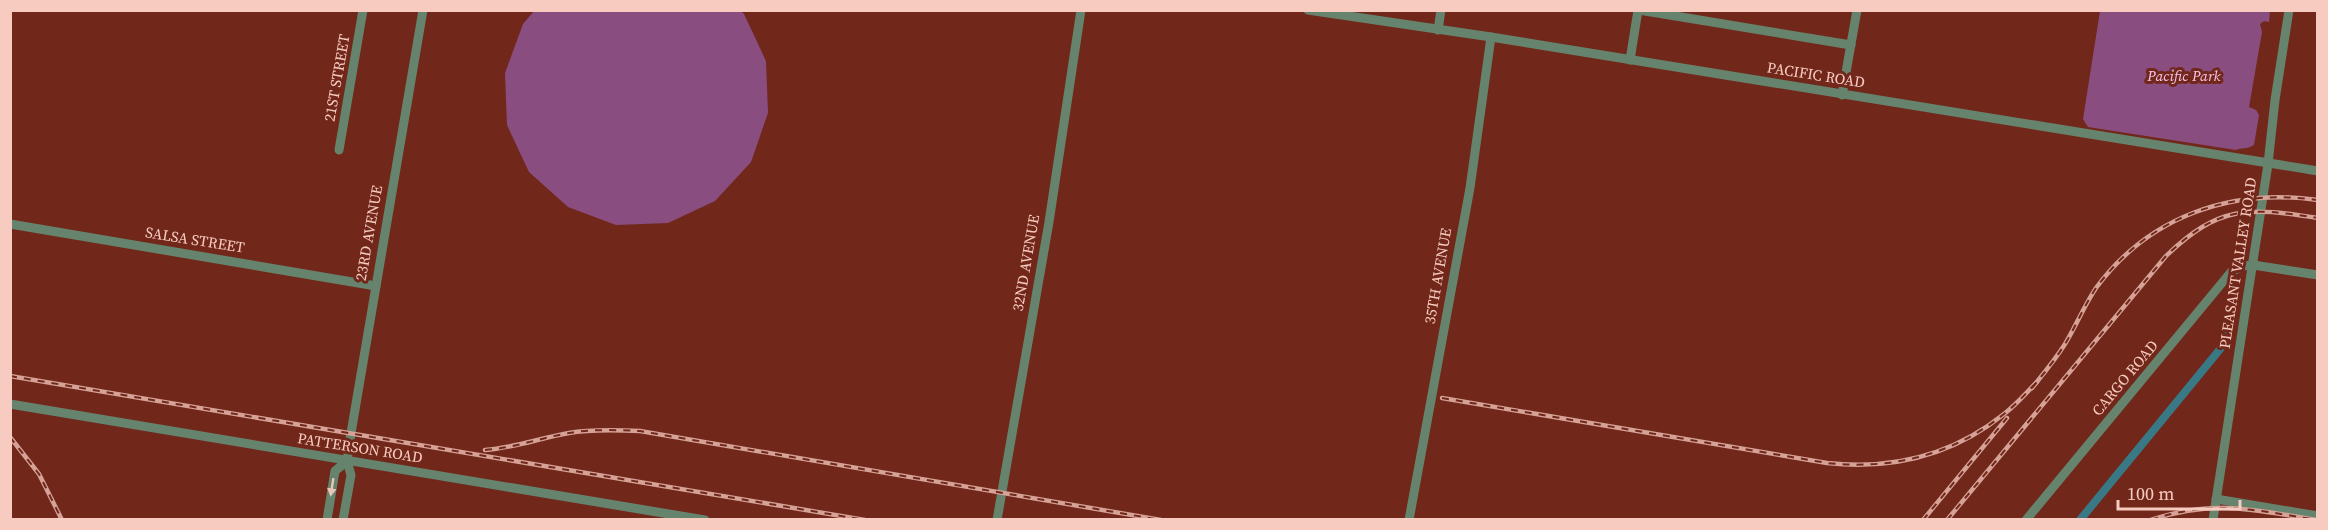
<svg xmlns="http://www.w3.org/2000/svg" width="2328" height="530" font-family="'Source Serif 4',serif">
<rect width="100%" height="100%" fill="#71281a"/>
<!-- green -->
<g fill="#8a4d80">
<polygon points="535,10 741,11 744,14 766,61 768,113 751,162 715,201 668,223 616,225 568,207 529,172 507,125 505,73 523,24"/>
<path d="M2100 11H2270L2269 22 2264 21 2260 24 2262 32 2249 107 2256 110 2259 115 2254 145C2246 150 2241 147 2236 150L2088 127 2083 119Z"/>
</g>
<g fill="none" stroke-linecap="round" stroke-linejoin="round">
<!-- canal -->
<polyline stroke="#397986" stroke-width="8" points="2080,520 2221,348 2226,335"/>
<!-- street -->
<g stroke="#65836d" stroke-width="9">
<polyline points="1308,10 1491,37 2318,171"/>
<polyline points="1639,10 1851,45"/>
<polyline points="1438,30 1441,10"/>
<polyline points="1630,60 1638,10"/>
<polyline points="1842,95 1857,10"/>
<polyline points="339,150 363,10"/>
<polyline points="10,224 376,286"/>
<polyline points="10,404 705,520"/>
<polyline points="2216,499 2318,516"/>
<polyline points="327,520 335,471 347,461"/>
<polyline points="343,520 351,475 347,461 350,439 423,10"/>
<polyline points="997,520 1049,222 1081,10"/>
<polyline points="1409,520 1470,188 1491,37"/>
<polyline points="2026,520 2231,272 2243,266 2253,265 2318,275"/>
<polyline points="2213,520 2268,164 2275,100 2289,10"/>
</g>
<defs>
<g id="rail">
<polyline points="10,376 865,520"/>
<path d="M2032 388C2044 373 2055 360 2065 344 2076 326 2084 306 2096 288 2149 216 2231 188 2318 200"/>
<path d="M1442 398 1827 463C1892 470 1953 455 2004 414 2016 405 2026 393 2037 382"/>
<polyline points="10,437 39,474 62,520"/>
<path d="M485 450C514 448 540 438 569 433 591 429 617 430 640 431L1161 520"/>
<polyline points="1923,520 2007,418"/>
<path d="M1947 520 2166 256C2219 205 2248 207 2318 218"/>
<path d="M2151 520C2213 499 2255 510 2317 520"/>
</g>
</defs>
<!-- rail casing -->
<use href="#rail" stroke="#d6a297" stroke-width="4.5"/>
<!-- rail -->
<use href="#rail" stroke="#71281a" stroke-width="2" stroke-dasharray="7" stroke-linecap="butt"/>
</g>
<!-- one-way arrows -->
<defs><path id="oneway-solid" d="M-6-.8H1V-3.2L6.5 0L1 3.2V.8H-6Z" transform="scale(1.5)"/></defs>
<use fill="#e9c4b9" href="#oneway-solid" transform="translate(332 487) rotate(99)"/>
<g text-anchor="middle" stroke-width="6" stroke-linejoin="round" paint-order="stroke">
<!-- street labels -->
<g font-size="15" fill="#f8cbc1" stroke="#71281a">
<text transform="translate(1816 75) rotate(9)" y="5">PACIFIC ROAD</text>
<text transform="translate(337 78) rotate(-80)" y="5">21ST STREET</text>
<text transform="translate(369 233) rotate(-80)" y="5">23RD AVENUE</text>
<text transform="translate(195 240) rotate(9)" y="5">SALSA STREET</text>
<text transform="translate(1026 263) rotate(-80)" y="5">32ND AVENUE</text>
<text transform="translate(2238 263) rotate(-81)" y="5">PLEASANT VALLEY ROAD</text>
<text transform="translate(1438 276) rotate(-80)" y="5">35TH AVENUE</text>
<text transform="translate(2125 378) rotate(-50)" y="5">CARGO ROAD</text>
<text transform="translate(360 448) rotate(9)" y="5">PATTERSON ROAD</text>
</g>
<!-- park labels -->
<g font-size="15" font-style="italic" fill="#f6c2ec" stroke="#71281a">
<text x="2184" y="81">Pacific Park</text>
</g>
</g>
<!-- border -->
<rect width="2328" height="530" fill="none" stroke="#f8cbc1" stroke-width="24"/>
<!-- scale -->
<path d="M2118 500v9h122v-9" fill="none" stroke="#f8cbc1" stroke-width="3"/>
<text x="2127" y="500" font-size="18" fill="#f8cbc1" stroke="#71281a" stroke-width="4.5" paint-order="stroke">100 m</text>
</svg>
